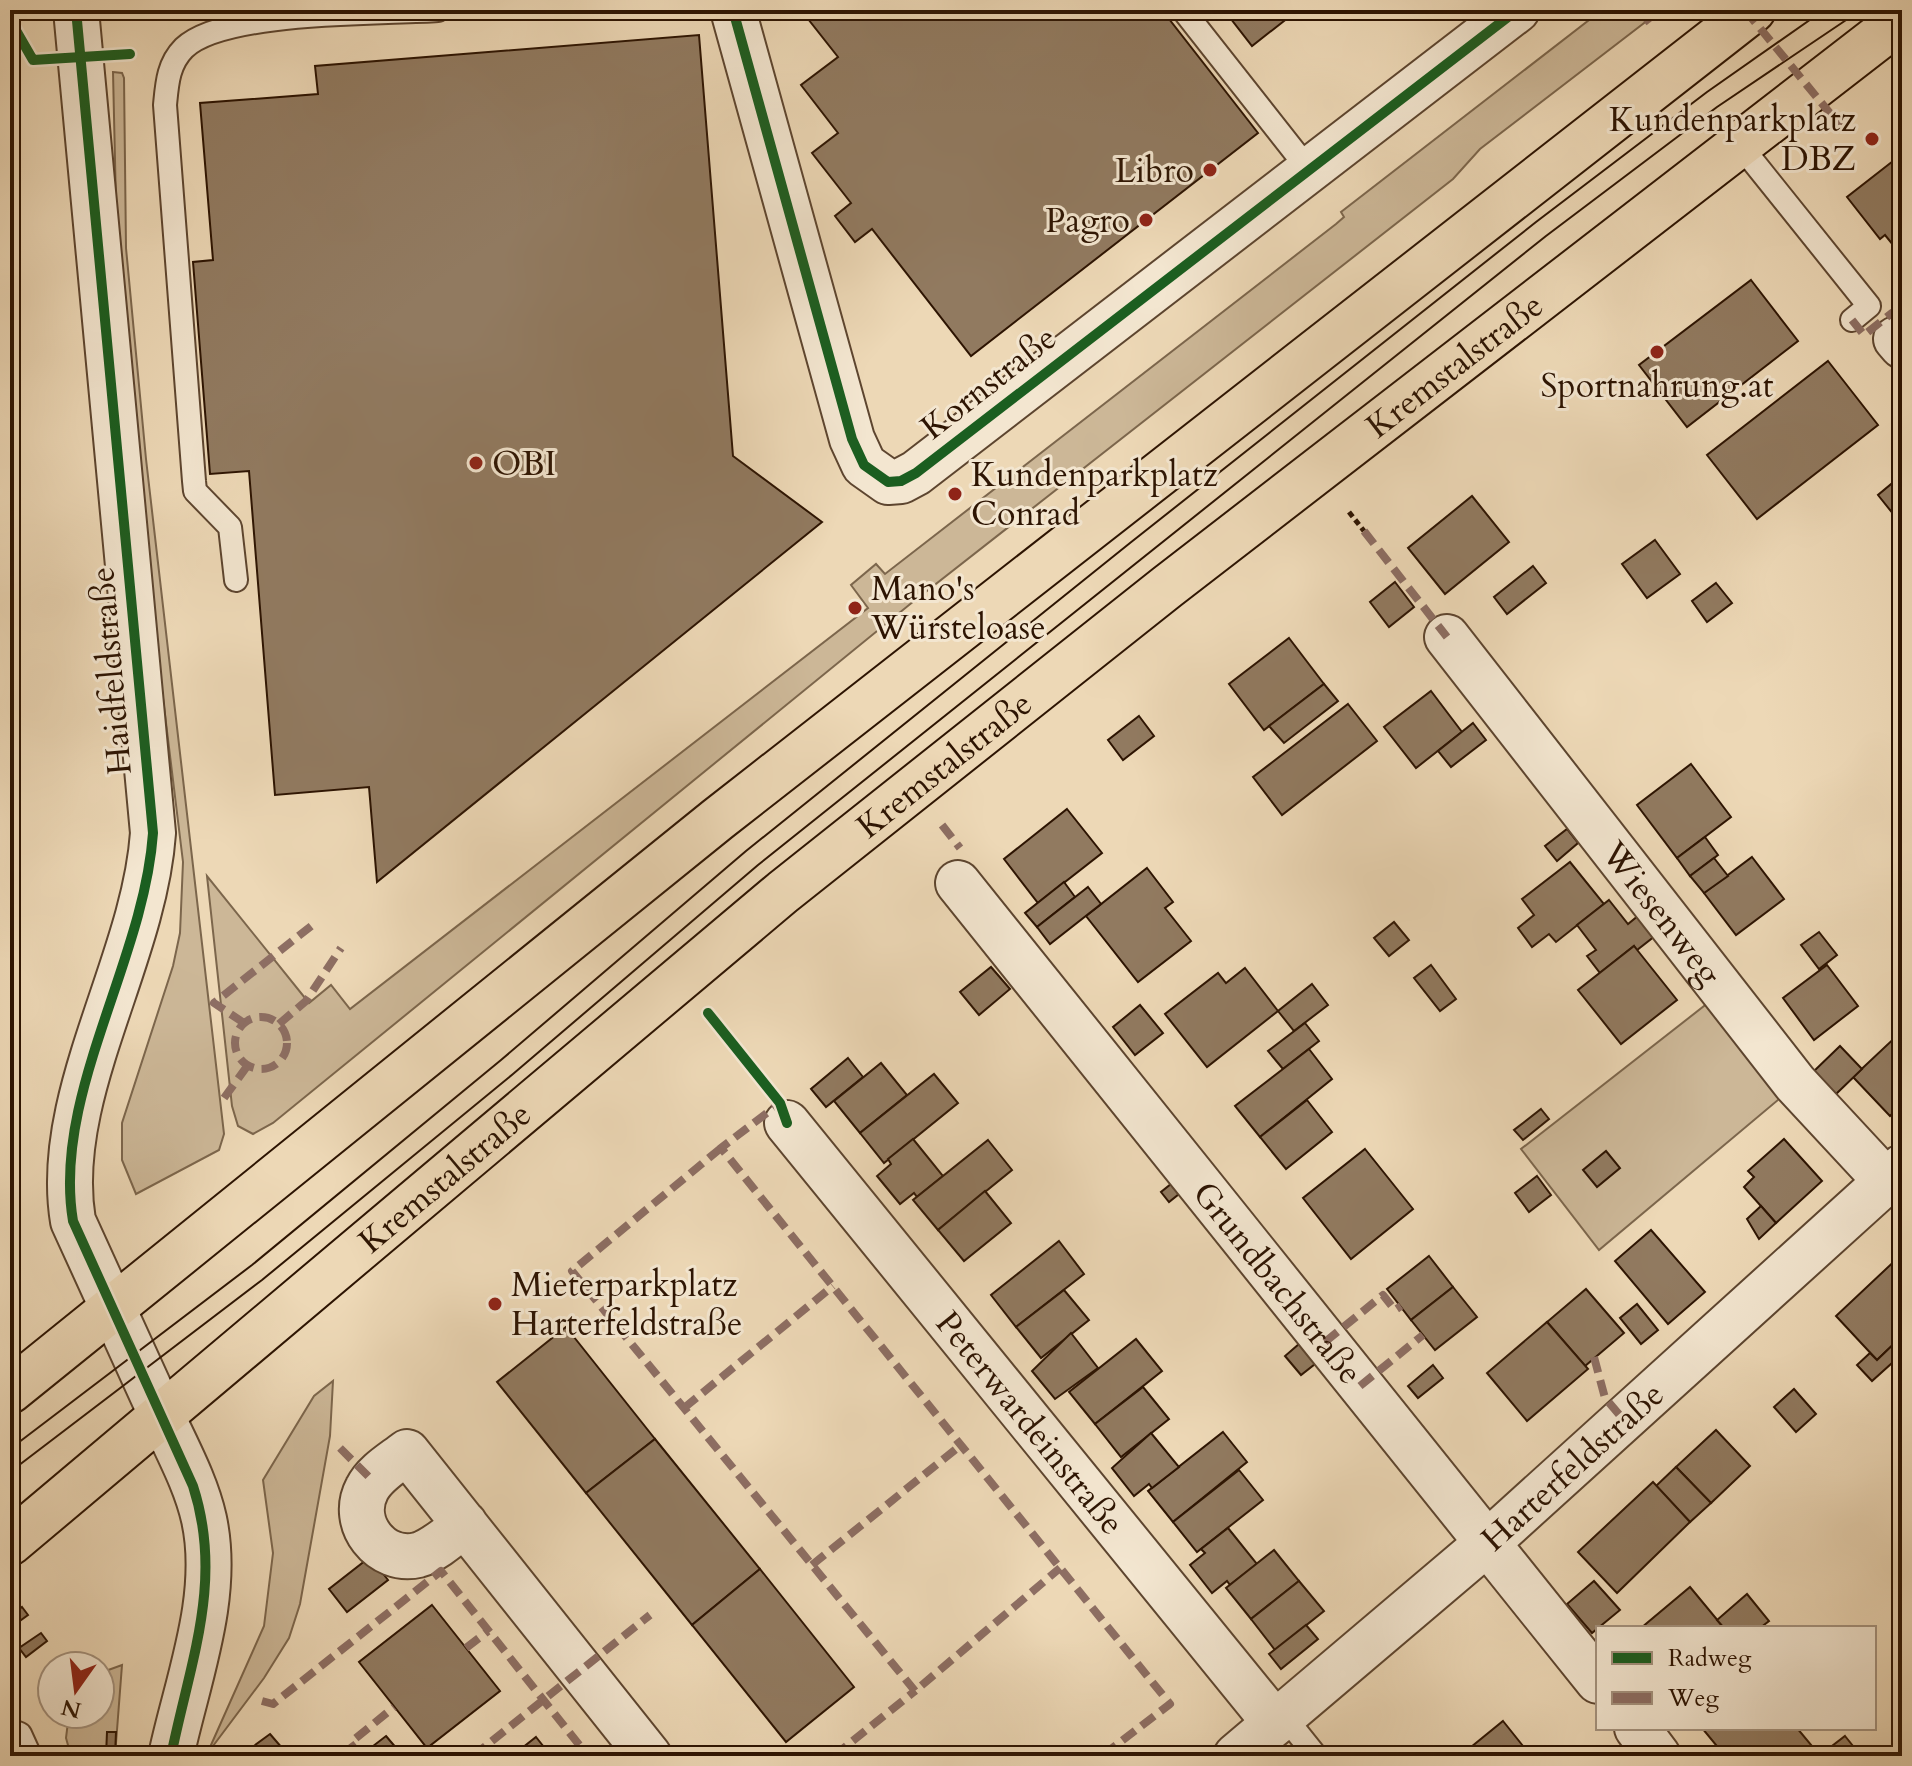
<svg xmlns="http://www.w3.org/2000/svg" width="1912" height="1766" font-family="Cardo,serif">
<rect width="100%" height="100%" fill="#edd8b6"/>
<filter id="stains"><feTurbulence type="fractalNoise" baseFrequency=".0025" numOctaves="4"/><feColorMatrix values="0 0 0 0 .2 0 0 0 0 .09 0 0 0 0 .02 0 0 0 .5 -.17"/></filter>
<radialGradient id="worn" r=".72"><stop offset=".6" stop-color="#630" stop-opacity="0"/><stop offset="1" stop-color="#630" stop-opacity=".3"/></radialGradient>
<!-- green -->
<g fill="#ccb797" stroke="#7c664c" stroke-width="2">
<polygon points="1602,10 1661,10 1480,149 1453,179 909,605 273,1123 253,1134 238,1126 232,1106 207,876 309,1003 331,985 350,1009 868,608 851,585 876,564 885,574 1336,224 1344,217 1341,212"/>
<polygon points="113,72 122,73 124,78 126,248 146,459 224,1134 219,1150 136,1194 122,1160 122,1123 173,966 180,933 183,862 134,461 117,248"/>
<polygon points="1713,999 1785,1094 1599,1250 1521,1149"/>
<polygon points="333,1381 330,1436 300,1604 289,1638 264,1678 207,1754 264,1626 273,1553 263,1480 314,1396"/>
<polygon points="122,1665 115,1756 71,1756 66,1738 69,1714 100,1714 100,1673"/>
</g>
<!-- building -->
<g fill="#917a60" stroke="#2d1402" stroke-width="2">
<polygon points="801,10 1162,10 1258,133 971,356 872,229 855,242 835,216 851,203 812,153 838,133 801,85 838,57"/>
<polygon points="1224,10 1298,10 1252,46"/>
<polygon points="699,35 733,456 822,522 377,882 369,787 275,795 249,471 210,474 193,262 213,260 200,103 318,94 315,66"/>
<polygon points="1902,154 1902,256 1885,235 1880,239 1847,197"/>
<polygon points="1751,280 1798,341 1687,427 1639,365"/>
<polygon points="1828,361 1878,425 1757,519 1707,455"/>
<polygon points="1902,475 1902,525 1878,495"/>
<polygon points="1472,496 1509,542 1445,594 1408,548"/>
<polygon points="1655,540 1680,574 1647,598 1622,564"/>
<polygon points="1533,566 1546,583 1507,614 1494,597"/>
<polygon points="1395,582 1414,607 1389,627 1370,602"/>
<polygon points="1716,583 1732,603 1707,622 1692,601"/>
<polygon points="1289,638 1324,684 1264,730 1229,684"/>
<polygon points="1324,684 1338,701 1284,743 1269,726"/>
<polygon points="1431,691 1462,732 1416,768 1384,727"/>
<polygon points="1348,704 1377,741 1282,815 1253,777"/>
<polygon points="1139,716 1154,736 1123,760 1108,740"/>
<polygon points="1473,723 1486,740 1451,767 1438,751"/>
<polygon points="1691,764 1731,817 1677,858 1637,805"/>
<polygon points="1067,809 1102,853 1038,903 1004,859"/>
<polygon points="1567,829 1578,843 1557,861 1545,846"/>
<polygon points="1705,837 1718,855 1690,876 1677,858"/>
<polygon points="1752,857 1784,899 1736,935 1704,893"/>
<polygon points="1714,858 1728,876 1704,893 1690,876"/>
<polygon points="1570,862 1604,904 1556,942 1549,934 1532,947 1518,928 1534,915 1522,899"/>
<polygon points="1147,868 1173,902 1165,908 1191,941 1138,982 1086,916"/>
<polygon points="1064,882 1075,897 1037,927 1025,913"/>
<polygon points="1088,887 1101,904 1050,944 1037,927"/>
<polygon points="1609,900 1628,924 1644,911 1660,932 1637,950 1634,946 1600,973 1587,956 1596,950 1577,925"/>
<polygon points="1394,922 1409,940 1389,956 1374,938"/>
<polygon points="1819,932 1837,955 1819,969 1801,945"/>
<polygon points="1634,946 1677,1000 1621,1044 1578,990"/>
<polygon points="1431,965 1456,999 1440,1011 1414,978"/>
<polygon points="1827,965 1858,1006 1814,1040 1783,998"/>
<polygon points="991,967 1010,989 979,1015 960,992"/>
<polygon points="1245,968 1278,1011 1207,1067 1165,1014 1218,973 1226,983"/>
<polygon points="1312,984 1328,1005 1294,1031 1278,1011"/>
<polygon points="1140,1005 1163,1033 1135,1055 1113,1027"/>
<polygon points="1305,1023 1319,1041 1283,1069 1268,1051"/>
<polygon points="1902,1031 1902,1104 1890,1116 1853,1077"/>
<polygon points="1840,1046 1862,1069 1835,1095 1813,1072"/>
<polygon points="1309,1049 1332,1079 1260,1137 1235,1106"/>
<polygon points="848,1058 863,1077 826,1107 811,1089"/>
<polygon points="881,1063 907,1095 860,1133 834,1101"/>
<polygon points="934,1074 958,1103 884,1163 860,1133"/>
<polygon points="1307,1100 1332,1132 1286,1169 1260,1137"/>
<polygon points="1541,1109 1549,1119 1523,1140 1514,1130"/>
<polygon points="913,1139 943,1176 917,1197 914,1193 900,1204 877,1176 891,1164 888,1159"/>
<polygon points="1784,1139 1822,1181 1776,1223 1744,1187 1754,1177 1748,1171"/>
<polygon points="988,1140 1012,1170 938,1230 913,1200"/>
<polygon points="1365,1149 1413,1209 1351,1259 1303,1198"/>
<polygon points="1606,1151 1620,1168 1597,1187 1583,1170"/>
<polygon points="1537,1176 1551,1195 1529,1212 1515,1193"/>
<polygon points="1171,1184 1179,1194 1169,1202 1161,1192"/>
<polygon points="985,1191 1011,1223 964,1261 938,1230"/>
<polygon points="1761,1206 1776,1223 1759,1239 1747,1219"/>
<polygon points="1651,1230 1705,1292 1668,1324 1615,1261"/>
<polygon points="1059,1241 1084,1274 1016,1327 991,1295"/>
<polygon points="1902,1254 1902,1336 1877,1360 1836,1316"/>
<polygon points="1429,1256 1453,1287 1411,1320 1387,1289"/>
<polygon points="1453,1287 1477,1317 1435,1350 1411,1320"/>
<polygon points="1586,1289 1624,1333 1585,1366 1547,1322"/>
<polygon points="1064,1290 1089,1320 1041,1358 1016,1327"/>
<polygon points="1637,1304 1658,1330 1641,1344 1620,1318"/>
<polygon points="1547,1322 1588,1369 1527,1421 1487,1373"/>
<polygon points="566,1327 655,1439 586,1493 497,1382"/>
<polygon points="1071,1333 1098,1368 1055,1399 1032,1371"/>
<polygon points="1902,1336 1902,1354 1872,1381 1857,1365 1870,1353 1877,1360"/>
<polygon points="1136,1339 1162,1371 1095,1424 1069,1392"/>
<polygon points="1299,1344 1315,1364 1301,1375 1285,1356"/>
<polygon points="1433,1365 1443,1378 1418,1398 1408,1386"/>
<polygon points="1143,1387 1169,1419 1121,1457 1095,1424"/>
<polygon points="1794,1389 1816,1414 1796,1432 1774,1407"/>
<polygon points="1716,1430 1750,1466 1711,1503 1676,1467"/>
<polygon points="1223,1432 1247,1462 1173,1522 1148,1491"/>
<polygon points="1151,1433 1179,1467 1152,1488 1149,1484 1134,1496 1112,1468"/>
<polygon points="655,1439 760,1569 692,1625 586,1493"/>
<polygon points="1676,1467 1711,1503 1690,1522 1656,1486"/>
<polygon points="1239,1470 1263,1500 1197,1552 1173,1522"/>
<polygon points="1653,1482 1690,1522 1617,1593 1578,1552"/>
<polygon points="1228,1528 1257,1564 1230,1585 1227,1581 1212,1593 1190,1565 1205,1553 1201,1549"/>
<polygon points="1274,1550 1299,1581 1251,1619 1226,1588"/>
<polygon points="370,1557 388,1580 347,1612 329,1589"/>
<polygon points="760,1569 854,1687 786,1742 692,1625"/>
<polygon points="1299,1581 1324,1611 1275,1650 1251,1619"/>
<polygon points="1594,1581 1620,1610 1592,1633 1567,1604"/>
<polygon points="1690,1587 1724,1628 1641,1628"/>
<polygon points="1747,1594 1769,1621 1760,1628 1724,1628 1717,1620"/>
<polygon points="432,1605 500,1691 427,1748 359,1662"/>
<polygon points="22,1607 28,1615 10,1628 10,1616"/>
<polygon points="1306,1625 1318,1639 1281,1669 1269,1654"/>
<polygon points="41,1633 47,1641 26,1657 19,1648"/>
<polygon points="1503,1721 1531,1756 1460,1756"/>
<polygon points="1702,1728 1797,1728 1812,1746 1799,1756 1765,1756 1761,1751 1755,1756 1725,1756"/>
<polygon points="107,1732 116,1732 115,1756 106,1756"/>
<polygon points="270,1734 289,1756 243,1756 243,1754"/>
<polygon points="386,1736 403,1756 367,1756 364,1753"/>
<polygon points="1845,1736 1861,1756 1819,1756"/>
<polygon points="536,1737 551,1756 512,1756"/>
</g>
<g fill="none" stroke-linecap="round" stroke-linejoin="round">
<defs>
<g id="service">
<polyline points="1183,10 1309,170"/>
<polyline points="1740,145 1869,306 1852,320"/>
<path d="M236 580 230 527 195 491 194 481 165 105C167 84 168 64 184 48 224 10 379 14 438 10"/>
<polyline points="1284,1716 1316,1756"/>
<polyline points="10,1730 20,1734 30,1756"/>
</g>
<g id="minor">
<polyline points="733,10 852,439 864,465 888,482 901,481 916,473 1517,10"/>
<polyline points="1896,339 1902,346"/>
<path id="s1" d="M1447 637 1795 1083 1886 1181"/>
<path id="s2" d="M958 883 1598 1681"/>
<path id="s3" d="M787 1123 1275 1723"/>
<path d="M162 1416C177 1449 196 1483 204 1519 221 1597 187 1681 171 1756"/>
<path d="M465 1524C451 1535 435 1550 418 1555 381 1564 349 1523 367 1489 375 1473 393 1463 407 1452 488 1553 568 1655 649 1756"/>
<polyline points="1637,1728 1658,1756"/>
<path id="s4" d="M1236 1756 1486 1544 1902 1167"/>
</g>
<path id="tertiary" d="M76 10 153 833C144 962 52 1095 73 1221L162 1416"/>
<g id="primary">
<polyline points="10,1391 718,819 1753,10"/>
<path id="s5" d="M10 1543 783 892 1167 587 1902 19"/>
</g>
</defs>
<!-- service casing -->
<use href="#service" stroke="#5d452f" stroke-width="26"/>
<!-- minor casing -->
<use href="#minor" stroke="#5d452f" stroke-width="48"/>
<!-- tertiary casing -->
<use href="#tertiary" stroke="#5d452f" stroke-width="48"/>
<!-- primary casing -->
<use href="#primary" stroke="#2d1402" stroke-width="48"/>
<!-- path -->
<polyline stroke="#2d1402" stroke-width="5" stroke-dasharray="6 4" stroke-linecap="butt" points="1349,512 1364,531"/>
<!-- service -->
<use href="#service" stroke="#f3e6d0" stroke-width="22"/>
<!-- minor -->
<use href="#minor" stroke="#f3e6d0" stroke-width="44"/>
<!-- tertiary -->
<use href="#tertiary" stroke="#f3e6d0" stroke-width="44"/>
<!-- primary -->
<use href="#primary" stroke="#edd8b6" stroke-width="44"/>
<!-- tram -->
<g stroke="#2d1402" stroke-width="2">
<polyline points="10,1449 252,1265 501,1060 746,851 1130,543 1536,222 1707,92 1824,10"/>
<polyline points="10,1472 262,1280 513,1074 758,865 1546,236 1717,107 1861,10"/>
</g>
<!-- quiet -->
<g stroke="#8d6e63" stroke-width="8" stroke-dasharray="16 8" stroke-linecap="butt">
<polyline points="1640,10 1653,27"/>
<polyline points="1745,10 1843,129"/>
<polyline points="1852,320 1864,335 1892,313 1902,325"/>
<polyline points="1364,531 1447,637"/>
<polyline points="942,825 960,848"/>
<circle cx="261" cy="1043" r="26"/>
<polyline points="244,1023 214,1003 315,923"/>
<polyline points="279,1024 306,1001 341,948"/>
<polyline points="776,1097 780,1103 721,1148 1170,1704 1102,1756"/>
<polyline points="224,1098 248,1065"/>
<polyline points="721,1148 572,1271 915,1691 1060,1568"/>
<polyline points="1325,1342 1383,1295 1395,1310 1401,1306"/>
<polyline points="1594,1357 1605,1398 1623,1419"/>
<polyline points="1360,1386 1423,1335"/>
<polyline points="684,1408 833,1286"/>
<polyline points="340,1448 372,1480"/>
<polyline points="812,1565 961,1445"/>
<polyline points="466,1648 488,1631"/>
<polyline points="262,1701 273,1704 441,1571 588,1756"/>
<polyline points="360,1756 350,1743 394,1707"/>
<polyline points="473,1756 650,1615"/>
<polyline points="834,1756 915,1691"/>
</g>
<defs>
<g id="cycleway">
<path d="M76 10 153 833C144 962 52 1095 73 1221L193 1486C224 1581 190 1662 171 1756"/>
<polyline points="733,10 852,439 864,465 888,482 901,481 916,473 1517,10"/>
<polyline points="10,20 33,60 130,54"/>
<polyline points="708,1013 780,1103 787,1123"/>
</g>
</defs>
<!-- cycleway casing -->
<use href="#cycleway" stroke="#f3e6d0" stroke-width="15"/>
<!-- cycleway -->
<use href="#cycleway" stroke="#1b5e20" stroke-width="10"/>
</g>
<!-- markers -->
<g fill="#8f2418" stroke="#f3e6d0" stroke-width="3">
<circle cx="1872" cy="139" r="8"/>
<circle cx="1210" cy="170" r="8"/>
<circle cx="1146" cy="220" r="8"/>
<circle cx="1657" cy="352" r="8"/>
<circle cx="476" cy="463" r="8"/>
<circle cx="955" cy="494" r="8"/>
<circle cx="855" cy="608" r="8"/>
<circle cx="495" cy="1304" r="8"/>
</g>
<g text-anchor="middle" stroke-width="6" stroke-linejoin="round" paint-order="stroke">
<!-- poi labels -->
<g font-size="34" fill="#2d1402" stroke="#f3e6d0" text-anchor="start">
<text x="1856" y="131" text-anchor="end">Kundenparkplatz<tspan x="1856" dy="39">DBZ</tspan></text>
<text x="1194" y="182" text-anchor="end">Libro</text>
<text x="1130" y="232" text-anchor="end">Pagro</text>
<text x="1657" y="397" text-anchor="middle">Sportnahrung.at</text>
<text x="492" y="475">OBI</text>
<text x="971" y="486">Kundenparkplatz<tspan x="971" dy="39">Conrad</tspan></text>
<text x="871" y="600">Mano's<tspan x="871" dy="39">Würsteloase</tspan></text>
<text x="511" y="1296">Mieterparkplatz<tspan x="511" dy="39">Harterfeldstraße</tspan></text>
</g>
<!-- street labels -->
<g font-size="34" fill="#2d1402" stroke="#f3e6d0">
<text dy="12" stroke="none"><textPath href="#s5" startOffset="1864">Kremstalstraße</textPath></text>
<text transform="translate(988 382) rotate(-38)" y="12">Kornstraße</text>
<text transform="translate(110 671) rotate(-95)" y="12">Haidfeldstraße</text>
<text dy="12" stroke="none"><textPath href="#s5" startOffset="1216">Kremstalstraße</textPath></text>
<text dy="12" stroke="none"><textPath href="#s1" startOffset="350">Wiesenweg</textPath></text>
<text dy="12" stroke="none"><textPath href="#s5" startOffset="568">Kremstalstraße</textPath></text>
<text dy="12" stroke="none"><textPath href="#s2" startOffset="512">Grundbachstraße</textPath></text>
<text dy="12" stroke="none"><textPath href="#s3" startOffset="386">Peterwardeinstraße</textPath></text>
<text dy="12" stroke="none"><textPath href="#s4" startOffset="444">Harterfeldstraße</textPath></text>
</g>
</g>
<!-- margin -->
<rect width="1912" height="1766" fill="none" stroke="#edd8b6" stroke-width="40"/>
<rect x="12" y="12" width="1888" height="1742" fill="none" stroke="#2d1402" stroke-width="4"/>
<rect x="20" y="20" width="1872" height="1726" fill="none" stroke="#2d1402" stroke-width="2"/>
<!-- legend -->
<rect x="1596" y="1626" width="280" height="104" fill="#f3e6d0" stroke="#a4927e" stroke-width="2"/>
<rect x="1612" y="1652" width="40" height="12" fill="#1b5e20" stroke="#a4927e" stroke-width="2"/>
<text x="1668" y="1666" font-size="24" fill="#2d1402">Radweg</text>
<rect x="1612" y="1692" width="40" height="12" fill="#8d6e63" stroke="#a4927e" stroke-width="2"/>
<text x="1668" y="1706" font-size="24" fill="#2d1402">Weg</text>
<!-- north arrow -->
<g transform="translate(76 1690) rotate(194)"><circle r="38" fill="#f3e6d0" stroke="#a4927e" stroke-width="2"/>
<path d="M0-6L14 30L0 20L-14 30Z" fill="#8f2418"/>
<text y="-12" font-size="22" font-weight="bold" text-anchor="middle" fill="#2d1402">N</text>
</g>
<rect width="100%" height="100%" filter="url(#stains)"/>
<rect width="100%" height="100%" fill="url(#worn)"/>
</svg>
